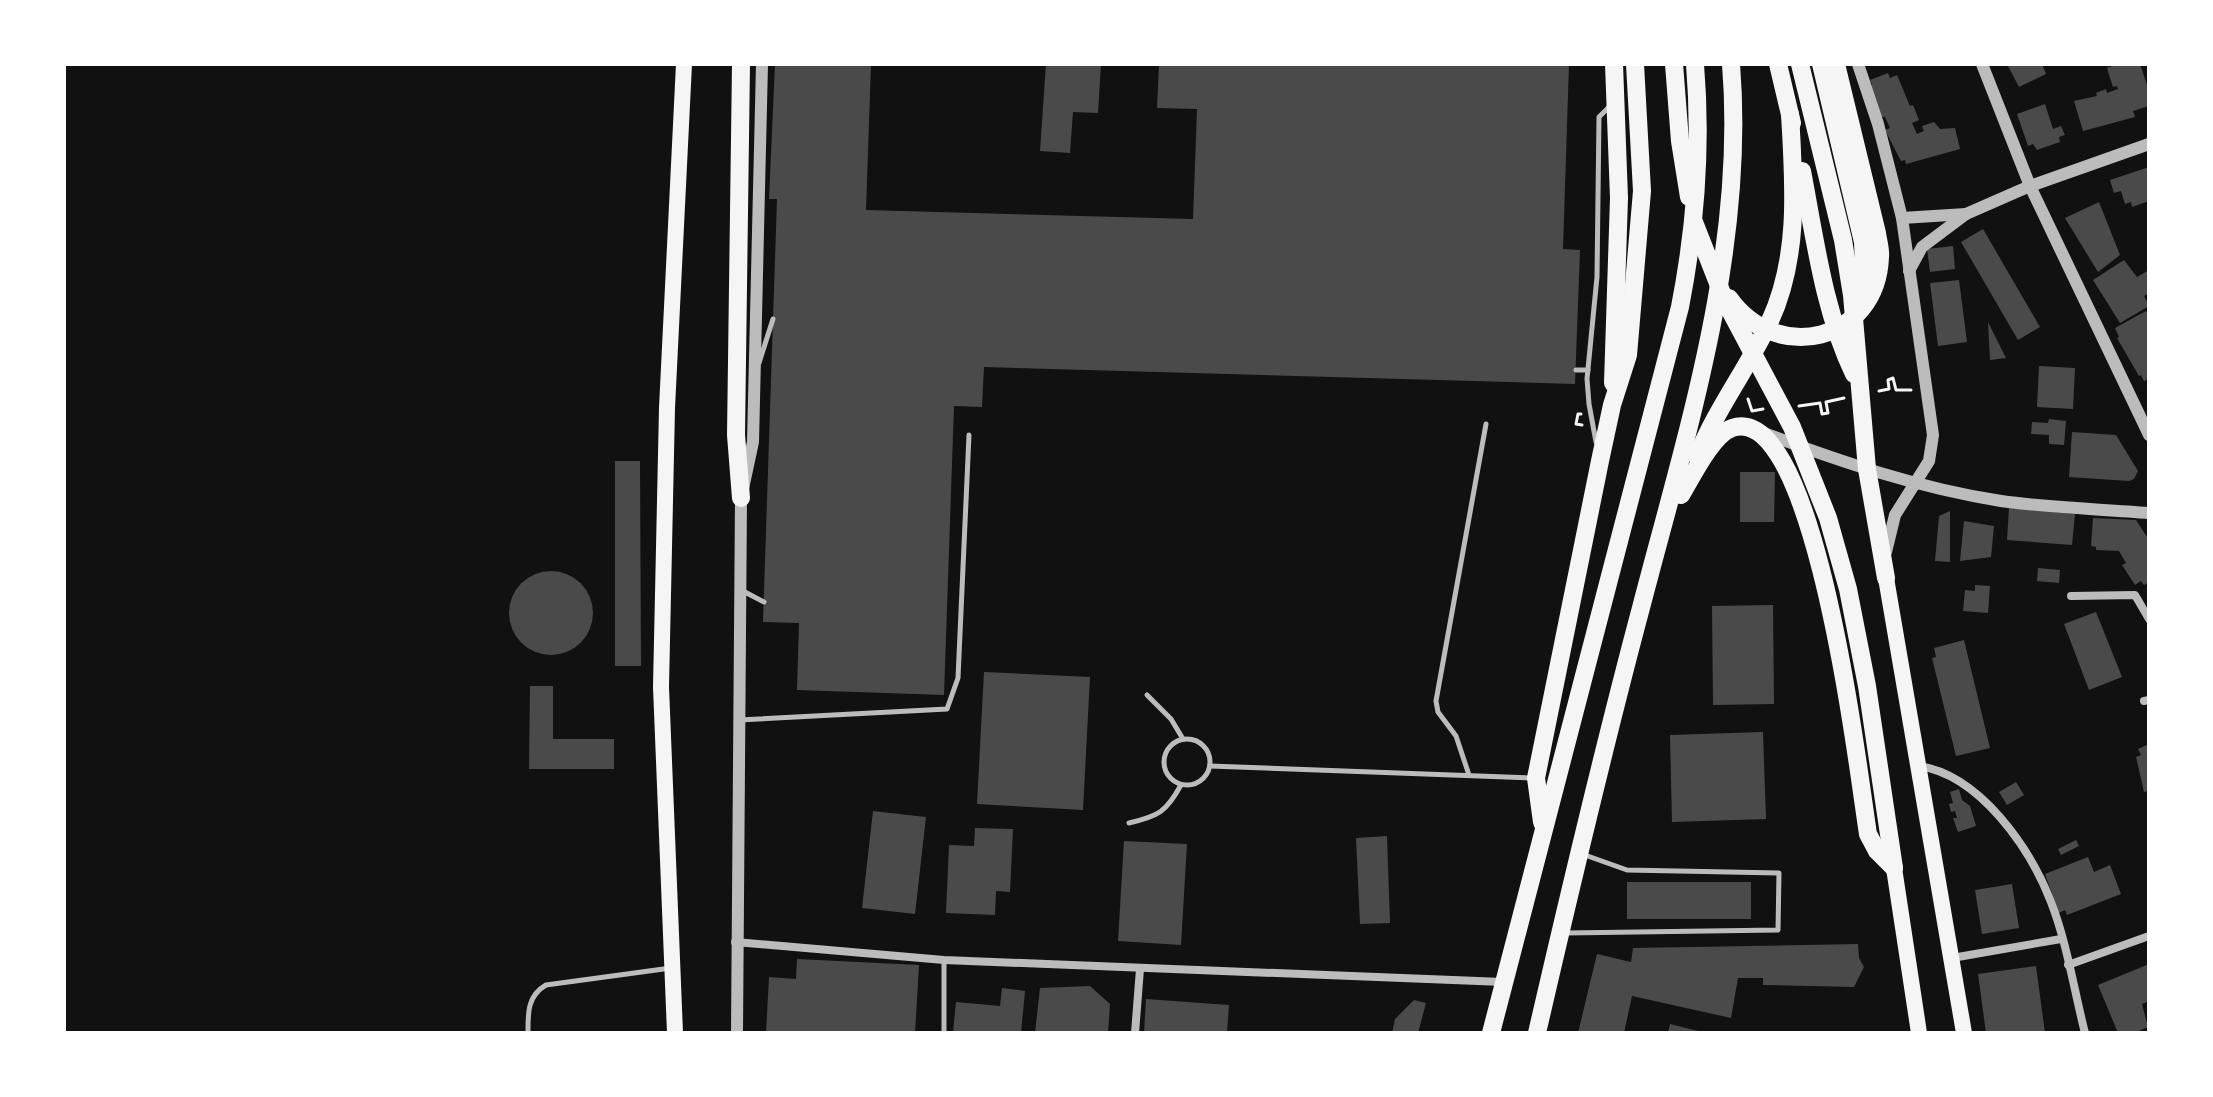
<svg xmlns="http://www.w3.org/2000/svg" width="2213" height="1097" font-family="'Zilla Slab',serif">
<rect width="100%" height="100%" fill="#111"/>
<!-- building -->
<g fill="#4a4a4a">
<polygon points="775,64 871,64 866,210 1193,219 1197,109 1157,108 1159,64 1569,64 1563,249 1580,250 1575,384 984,367 982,407 954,406 944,695 797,690 799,623 763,622 777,199 769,199"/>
<polygon points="1046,64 1101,64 1098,113 1073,112 1070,153 1040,151"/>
<polygon points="2007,64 2042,64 2046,74 2019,87"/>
<polygon points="2118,64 2140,64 2149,91 2149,106 2133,111 2135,117 2083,131 2074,101 2097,96 2096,93 2106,89 2107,93 2118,89 2117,86 2113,87 2107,68"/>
<polygon points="1888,73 1890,78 1897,75 1910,106 1913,105 1919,120 1912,123 1917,134 1924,131 1922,126 1934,122 1940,129 1955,128 1960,149 1906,164 1905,160 1901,161 1885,130 1890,128 1885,117 1880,117 1869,86 1872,85 1870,80"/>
<polygon points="2045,104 2053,129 2061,126 2065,135 2059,137 2060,142 2037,150 2033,144 2028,146 2017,114"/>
<polygon points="2149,167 2149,201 2132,207 2131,202 2125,204 2121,191 2114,193 2110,180"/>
<polygon points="2099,202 2120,255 2098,272 2065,218"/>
<polygon points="1983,229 2040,327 2018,340 1961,242"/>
<polygon points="1953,246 1955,269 1930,272 1927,249"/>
<polygon points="2124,260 2137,277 2149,270 2149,293 2144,296 2149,306 2120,323 2093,280"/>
<polygon points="1959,280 1967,342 1938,346 1930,283"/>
<polygon points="2146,311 2149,316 2149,379 2144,381 2141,375 2139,376 2117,338 2119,337 2115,328"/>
<polygon points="1988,322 2006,358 1990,360"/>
<polygon points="2039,366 2075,368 2073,409 2037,407"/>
<polygon points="2049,419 2066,421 2064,445 2049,444 2049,435 2031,434 2032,422 2048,423"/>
<polygon points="2072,432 2116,435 2138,471 2134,479 2129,481 2069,477"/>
<polygon points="615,461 640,461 641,666 615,666"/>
<polygon points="1740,472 1775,472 1774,522 1740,522"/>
<polygon points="2009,508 2075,514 2072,545 2007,540"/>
<polygon points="1950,511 1950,562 1935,561 1939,516"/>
<polygon points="2093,518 2136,520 2149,540 2149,582 2144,585 2141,581 2135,585 2122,565 2126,563 2119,551 2096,550 2096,547 2091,546"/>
<polygon points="1964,521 1994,526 1991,557 1960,561"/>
<polygon points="2038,568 2060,570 2059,583 2037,581"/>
<circle cx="551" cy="613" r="42"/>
<polygon points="1975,585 1990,586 1988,613 1963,611 1965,590 1975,591"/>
<polygon points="1773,605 1774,704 1713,705 1712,606"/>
<polygon points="2096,612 2122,677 2089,690 2064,624"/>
<polygon points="1964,640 1990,748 1956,756 1932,658 1936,657 1934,648"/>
<polygon points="984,672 1090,677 1083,810 977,804"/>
<polygon points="530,686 553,686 553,739 614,739 614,769 529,769"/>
<polygon points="1763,732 1766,819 1672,822 1670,735"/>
<polygon points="2149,744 2149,791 2144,792 2136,757 2141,755 2138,749"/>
<polygon points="2016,782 2024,795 2007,805 1999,792"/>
<polygon points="1959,789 1962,800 1970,806 1976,826 1958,832 1953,818 1957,818 1955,811 1951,812 1949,804 1953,803 1950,792"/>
<polygon points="873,811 926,817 915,914 862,908"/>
<polygon points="975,828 1013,829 1010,892 996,891 995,915 946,913 949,845 974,846"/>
<polygon points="1387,836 1390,923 1360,924 1356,838"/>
<polygon points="2076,840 2079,846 2061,855 2058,849"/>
<polygon points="1124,841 1187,844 1181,945 1118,941"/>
<polygon points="2088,857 2094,872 2110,865 2121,894 2067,915 2065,910 2059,913 2045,874"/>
<rect x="1627" y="882" width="124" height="37"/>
<polygon points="2012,884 2019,928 1982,934 1975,890"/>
<polygon points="1858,944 1859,958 1864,967 1854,987 1763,985 1763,978 1738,978 1731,1018 1632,996 1624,1033 1578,1033 1597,954 1631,962 1633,948"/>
<polygon points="797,959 919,965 915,1033 766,1033 769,977 796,979"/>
<polygon points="2149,964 2149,1001 2142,1004 2148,1027 2134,1033 2118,1033 2098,985"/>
<polygon points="2036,966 2045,1033 1986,1033 1978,974"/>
<polygon points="1090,986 1110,1004 1108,1033 1035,1033 1040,988"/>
<polygon points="1002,988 1025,991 1021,1033 953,1033 956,1002 1000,1006"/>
<polygon points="1146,999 1229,1005 1227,1033 1144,1033"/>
<polygon points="1414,1000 1426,1003 1418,1033 1392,1033 1395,1019"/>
<polygon points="1670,1024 1702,1032 1702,1033 1668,1033"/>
</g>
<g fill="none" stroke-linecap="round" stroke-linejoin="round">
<!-- path -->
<g stroke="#f5f5f5" stroke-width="3">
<polyline points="1879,391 1889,389 1888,380 1893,378 1896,390 1911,390"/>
<polyline points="1748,399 1752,411 1763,409"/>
<polyline points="1799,406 1820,403 1822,414 1828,413 1826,402 1844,398"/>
<polyline points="1581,414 1578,414 1576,424 1582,425"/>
</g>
<!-- service -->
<g stroke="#bcbcbc" stroke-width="5">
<polyline points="759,363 773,319"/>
<polyline points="1576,370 1588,370"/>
<polyline points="1596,442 1589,404 1587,379 1597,277 1599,117 1610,106"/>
<polyline points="743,591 764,602"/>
<polyline points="1147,695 1171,719 1183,739"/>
<polyline points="739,720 947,709 958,678 969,435"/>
<circle cx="1187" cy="762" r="23"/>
<polyline points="1210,766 1531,778"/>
<polyline points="1469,775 1456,736 1438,712 1436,701 1486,424"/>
<path d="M1129 823C1159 816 1166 812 1181 785"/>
<polyline points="1566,933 1778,930 1779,873 1627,870 1582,854"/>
<path d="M528 1033C528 1014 527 996 546 985L671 968"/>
<polyline points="944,1033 944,960"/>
</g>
<!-- minor -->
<g stroke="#bcbcbc" stroke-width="8">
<polyline points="2071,596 2135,595 2149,619"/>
<polyline points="2144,701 2149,700"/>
<path d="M1919 766C1980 775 2030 848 2051 902 2067 943 2074 990 2085 1033"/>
<polyline points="735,942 944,960 1503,982"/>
<polyline points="1952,958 2061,939"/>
<polyline points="2068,965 2149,936"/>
<polyline points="1135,1033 1140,969"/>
</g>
<!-- tertiary -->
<g stroke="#bcbcbc" stroke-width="12">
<polyline points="1858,64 1878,124 1902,218 1933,435 1929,461 1895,515 1886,552"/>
<polyline points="1982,64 2030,186 2149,435"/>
<polyline points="1902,218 1966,214"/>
<polyline points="1909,271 1922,247 1966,214 2030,186 2149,144"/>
<path d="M1759 431C1838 461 1918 488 2001 501 2050 508 2100 509 2149 513"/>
<polyline points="737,1033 741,498 753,442 762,64"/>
</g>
<!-- trunk -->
<g stroke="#f5f5f5" stroke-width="16">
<polyline points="1886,578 1964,1033"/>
<polyline points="1894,868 1919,1033"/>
<polyline points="675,1033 661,687 667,408 684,64"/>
</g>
<!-- motorway -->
<g stroke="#f5f5f5" stroke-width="18">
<polyline points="1674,64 1680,141 1689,197"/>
<polyline points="1778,64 1792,123"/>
<polyline points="1800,64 1843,240 1852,295 1867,469 1886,578"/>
<polyline points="1821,64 1863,242 1865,290"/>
<path d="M1802 171C1815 239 1824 312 1854 374"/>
<polyline points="1694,222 1725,301 1792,427 1828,518 1848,589 1867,686 1894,868"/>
<path d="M1729 298C1776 365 1877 342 1880 257 1881 250 1878 241 1877 233L1836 64"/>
<polyline points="1613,383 1619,198 1614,64"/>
<path d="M1697 457C1716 409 1748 368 1770 321 1800 256 1794 184 1790 114"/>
<path d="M1681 495C1692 477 1712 435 1732 428 1816 398 1859 779 1868 834L1877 851 1894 868"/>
<polyline points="741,498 736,435 741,64"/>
<polyline points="1542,822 1536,778 1600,461 1612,405 1628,355 1642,191 1635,64"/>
<path d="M1491 1033 1680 307C1696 225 1702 148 1695 64"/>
<path d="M1537 1033C1570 890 1604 746 1642 604 1688 428 1746 248 1731 64"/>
</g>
</g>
<!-- border -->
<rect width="2213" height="1097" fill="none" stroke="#ffffff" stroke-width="132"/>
</svg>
